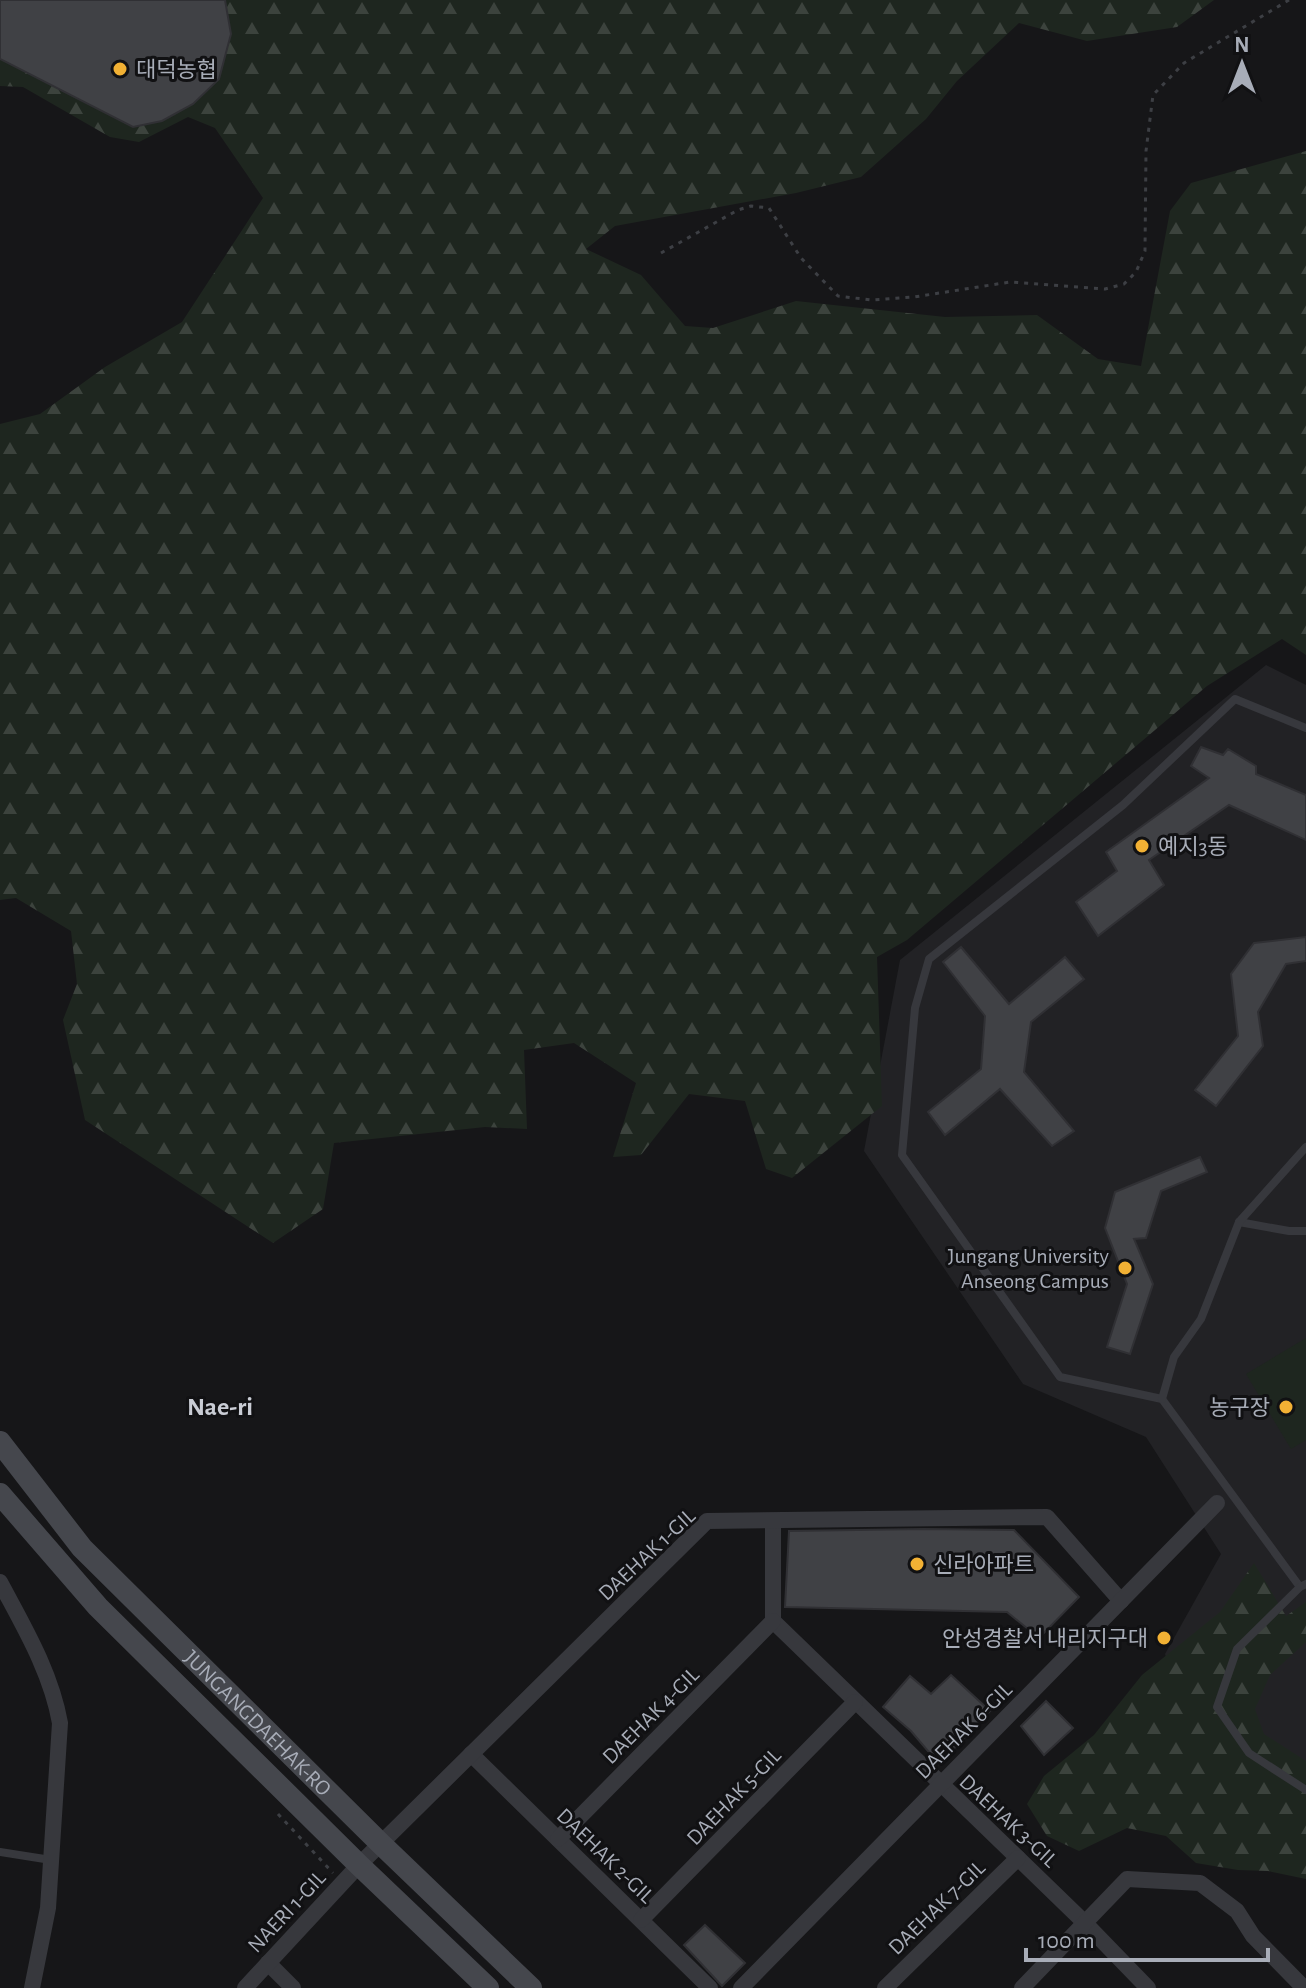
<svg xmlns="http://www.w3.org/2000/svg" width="1306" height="1988" font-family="'Alegreya Sans','Noto Sans KR',sans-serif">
<defs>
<pattern id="forest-firs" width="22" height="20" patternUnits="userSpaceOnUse" patternTransform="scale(2)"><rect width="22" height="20" fill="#1e261f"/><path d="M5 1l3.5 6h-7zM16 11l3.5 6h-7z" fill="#3c433d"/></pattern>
</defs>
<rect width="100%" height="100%" fill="#161618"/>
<!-- built -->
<polygon fill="#222225" points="1266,665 1306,685 1306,1814 1190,1731 1165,1654 1221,1554 1146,1437 1023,1384 864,1151 900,960"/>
<!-- forest -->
<g fill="url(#forest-firs)">
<polygon points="225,0 1214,0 1177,27 1087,41 1019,23 957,81 926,119 861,177 796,193 615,226 586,249 641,275 685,326 713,328 796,301 945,317 1037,315 1098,359 1141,366 1170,211 1191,183 1306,151 1306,655 1282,639 1207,686 907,940 877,957 882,1106 792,1178 766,1169 745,1101 689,1094 641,1155 613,1157 636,1083 574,1043 524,1050 527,1129 485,1127 334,1143 323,1209 273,1243 85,1120 63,1020 77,984 71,931 16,898 0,900 0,424 40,414 105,367 182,322 263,198 215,128 188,117 139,142 110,137 23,87 0,86 0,59 133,127 162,121 193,104 219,79"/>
<polygon points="1254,1563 1286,1616 1306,1602 1306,1642 1270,1675 1255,1709 1264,1734 1306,1761 1306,1879 1268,1871 1238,1870 1196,1863 1166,1836 1127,1828 1079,1851 1047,1836 1027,1804 1044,1776 1094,1735 1142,1675 1220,1612"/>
</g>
<!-- pitch -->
<polygon fill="#1e261f" points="1306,1338 1306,1440 1291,1449 1246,1374"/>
<!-- building -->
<g fill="#404145" stroke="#303034" stroke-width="2">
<polygon points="0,0 225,0 231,34 219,79 193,104 162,121 133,127 0,59"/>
<polygon points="1201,747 1223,755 1228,749 1256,766 1256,774 1306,795 1306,840 1229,805 1149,860 1164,885 1098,936 1076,902 1117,871 1106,852 1209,778 1191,766"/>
<polygon points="1306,937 1306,961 1286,964 1258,1012 1263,1046 1216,1106 1195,1090 1238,1036 1231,974 1254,943"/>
<polygon points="961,947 1009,1004 1065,957 1084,979 1031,1022 1024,1072 1074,1131 1052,1146 1000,1089 945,1135 928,1112 981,1069 985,1016 943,962"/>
<polygon points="1200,1157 1207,1172 1161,1191 1146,1238 1134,1239 1153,1284 1130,1354 1107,1347 1127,1284 1105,1228 1115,1192"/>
<polygon points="924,1529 1014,1530 1079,1597 1039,1638 1007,1612 785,1607 789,1531"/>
<polygon points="951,1675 990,1711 939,1764 911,1731 883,1707 910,1676 931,1694"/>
<polygon points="1046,1701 1073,1728 1044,1755 1021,1726"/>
<polygon points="705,1925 745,1963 722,1986 684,1945"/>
</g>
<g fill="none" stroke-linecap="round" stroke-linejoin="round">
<!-- path -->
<g stroke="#3d3f44" stroke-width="3" stroke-dasharray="4 6" stroke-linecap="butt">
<polyline points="661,253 738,210 751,206 769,208 801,258 838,296 871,300 914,297 1010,282 1105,289 1124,284 1136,272 1145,251 1146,151 1153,95 1184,63 1289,0"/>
<polyline points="278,1814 333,1873"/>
</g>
<!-- lane -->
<g stroke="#37383d" stroke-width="8">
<polyline points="1306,728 1235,699 1123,805 929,959 915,1008 902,1155 1060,1377 1162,1399 1300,1587 1306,1584"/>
<polyline points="1239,1222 1289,1231 1306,1231"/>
<polyline points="1162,1399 1174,1357 1201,1319 1239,1222 1306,1147"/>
<polyline points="1300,1587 1237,1649 1217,1707 1249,1753 1306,1790"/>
<polyline points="0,1852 51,1860"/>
</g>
<!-- street -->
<g stroke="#37383d" stroke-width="16">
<polyline points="773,1522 773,1621 1085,1923 1148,1988"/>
<path d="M0 1582C24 1627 51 1672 60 1723L48 1908 32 1988"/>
<polyline points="471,1754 710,1988"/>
<polyline points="558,1839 773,1621"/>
<polyline points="641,1920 855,1702"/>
<polyline points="268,1963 293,1988"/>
<polyline points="245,1988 359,1865 707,1521 1047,1517 1121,1601"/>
<polyline points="741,1988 1217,1503"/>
<polyline points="885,1988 1018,1858"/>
<polyline points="1022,1988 1127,1879 1200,1883 1237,1911 1253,1936 1304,1988"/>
</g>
<!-- secondary -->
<g stroke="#45474d" stroke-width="22">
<path id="s1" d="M0 1442 82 1548 380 1843 531 1988"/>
<polyline points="0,1494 98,1607 359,1865 488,1988"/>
</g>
</g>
<!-- markers -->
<g fill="#f2b134" stroke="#111113" stroke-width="3">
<circle cx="120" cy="69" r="8"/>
<circle cx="1142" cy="846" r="8"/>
<circle cx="1125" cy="1268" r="8"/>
<circle cx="1286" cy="1407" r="8"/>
<circle cx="917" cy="1564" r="8"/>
<circle cx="1164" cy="1638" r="8"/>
</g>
<g text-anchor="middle" stroke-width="6" stroke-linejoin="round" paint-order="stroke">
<!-- poi labels -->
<g font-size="22" fill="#a8adb8" stroke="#111113" text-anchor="start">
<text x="136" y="77">대덕농협</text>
<text x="1158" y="854">예지3동</text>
<text x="1109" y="1263" text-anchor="end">Jungang University<tspan x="1109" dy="25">Anseong Campus</tspan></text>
<text x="1270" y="1415" text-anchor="end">농구장</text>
<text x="933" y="1572">신라아파트</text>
<text x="1148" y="1646" text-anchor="end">안성경찰서 내리지구대</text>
</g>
<!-- street labels -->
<g font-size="22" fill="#a8adb8" stroke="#111113">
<text transform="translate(646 1554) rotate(-43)" y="8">DAEHAK 1-GIL</text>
<text transform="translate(650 1715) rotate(-45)" y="8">DAEHAK 4-GIL</text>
<text dy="8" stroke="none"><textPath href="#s1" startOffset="382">JUNGANGDAEHAK-RO</textPath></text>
<text transform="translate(963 1730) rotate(-45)" y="8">DAEHAK 6-GIL</text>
<text transform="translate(733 1796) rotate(-46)" y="8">DAEHAK 5-GIL</text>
<text transform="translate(1009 1820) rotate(43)" y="8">DAEHAK 3-GIL</text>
<text transform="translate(606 1855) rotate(44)" y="8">DAEHAK 2-GIL</text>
<text transform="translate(936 1907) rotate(-44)" y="8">DAEHAK 7-GIL</text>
<text transform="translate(286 1911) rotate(-47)" y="8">NAERI 1-GIL</text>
</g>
<!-- quarter labels -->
<g font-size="26" font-weight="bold" fill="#c9ccd4" stroke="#111113">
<text x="220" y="1415">Nae-ri</text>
</g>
</g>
<!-- north arrow -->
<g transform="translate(1242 64)" stroke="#111113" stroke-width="6" paint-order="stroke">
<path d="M0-6L14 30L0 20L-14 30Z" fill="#a8adb8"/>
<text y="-12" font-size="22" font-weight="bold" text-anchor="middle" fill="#a8adb8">N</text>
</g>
<!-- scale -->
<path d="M1026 1948v12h242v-12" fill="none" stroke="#a8adb8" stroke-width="4"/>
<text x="1038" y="1948" font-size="24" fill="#a8adb8" stroke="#111113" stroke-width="6" paint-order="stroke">100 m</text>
</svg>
